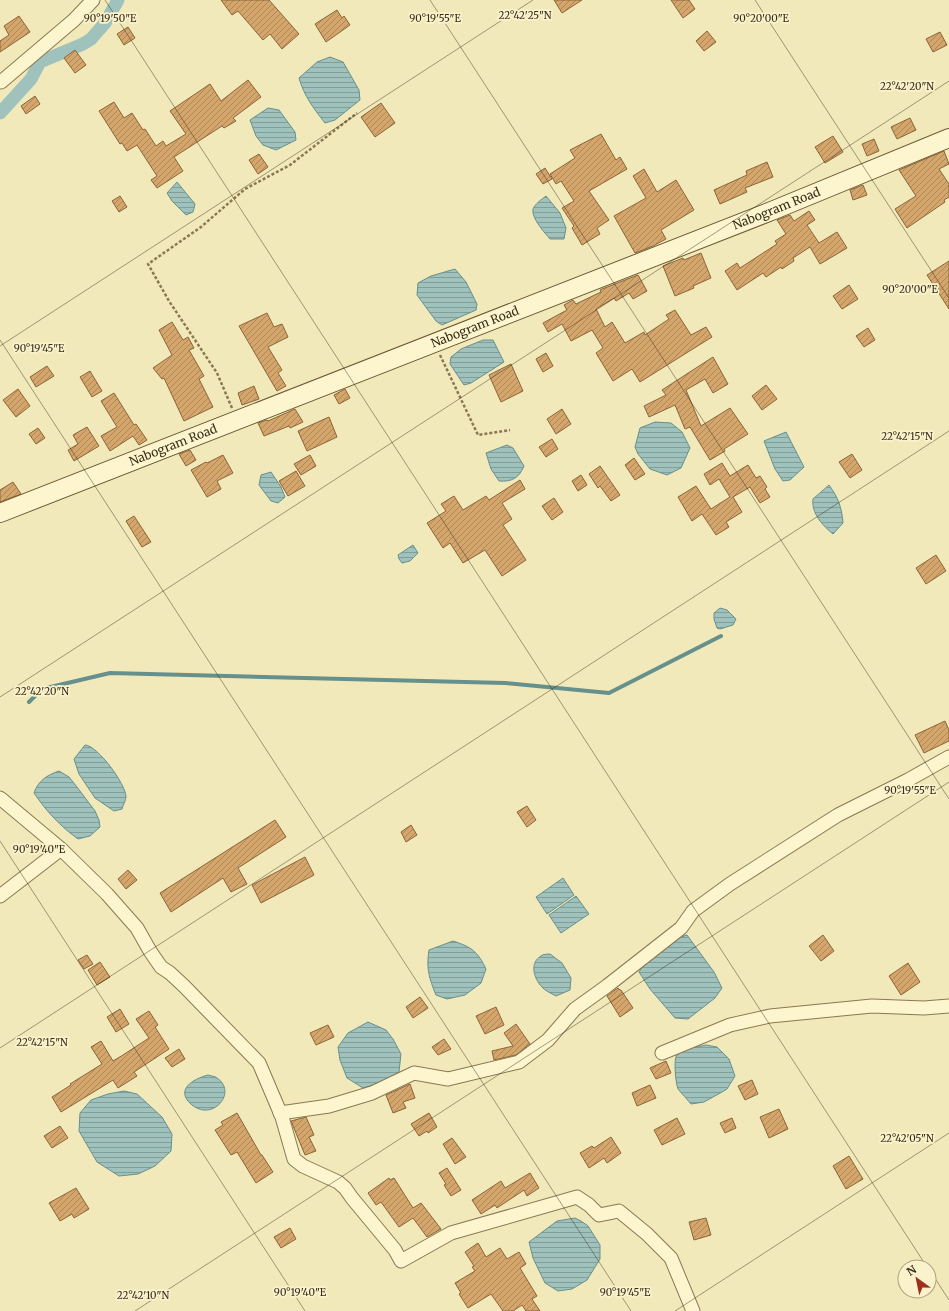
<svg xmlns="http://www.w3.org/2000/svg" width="949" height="1311" font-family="Merriweather,serif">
<defs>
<pattern id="water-rules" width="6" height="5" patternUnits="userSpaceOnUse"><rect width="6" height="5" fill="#9fc2bd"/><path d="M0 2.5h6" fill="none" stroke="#839e99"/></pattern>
<pattern id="building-hatch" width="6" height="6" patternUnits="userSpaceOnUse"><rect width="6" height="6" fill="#d4a66c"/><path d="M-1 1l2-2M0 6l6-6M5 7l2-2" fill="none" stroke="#ad8758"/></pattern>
</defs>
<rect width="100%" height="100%" fill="#f2e9ba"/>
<!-- water -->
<g fill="url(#water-rules)" stroke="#66908c">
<path d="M330 57 343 62 359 90 360 100 335 120 325 123C314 109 304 96 299 78L317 62Z"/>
<polygon points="268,108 279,110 295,132 296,140 276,150 263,145 256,136 250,120"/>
<polygon points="177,182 195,204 193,212 186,215 172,201 167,193"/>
<path d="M546 196 560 213 566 228 564 239H550C545 233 531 218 533 209 535 204 542 199 546 196Z"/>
<polygon points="455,269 466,282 477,304 476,310 442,325 436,321 417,295 418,283 431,276"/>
<polygon points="483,340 493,340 504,362 471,383 464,385 450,364 451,357 461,349"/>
<polygon points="655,422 671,423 682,432 690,448 681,468 667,475 650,469 638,454 635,447 640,428"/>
<polygon points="786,432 804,467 790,480 783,481 775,469 764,441"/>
<path d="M507 445 513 448 524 466C519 478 512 482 499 481L491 469 486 453Z"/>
<polygon points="271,472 281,487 285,497 278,503 271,501 259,485 261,475"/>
<path d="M829 485C838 497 842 508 843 523L833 534C823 526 811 513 813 499Z"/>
<polygon points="413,545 418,553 410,561 402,563 399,559 398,555"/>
<polygon points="720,608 727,610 736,619 733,625 720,629 717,628 714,619 714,613"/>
<path d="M85 745C97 745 126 784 126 797 126 800 123 805 122 809L114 811 95 798 79 774 74 759Z"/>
<path d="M59 771 69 777 77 787 95 811 99 820 100 827 90 836 78 839C60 826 47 812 34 793 38 781 47 775 59 771Z"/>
<polygon points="563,878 574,895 547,914 536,897"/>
<polygon points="576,896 589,914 561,933 549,915"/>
<path d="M687 935 714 972 722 988 715 998 688 1019 675 1018 650 989 639 972C648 957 670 940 687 935Z"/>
<path d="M453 941C472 947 478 952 486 969L481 983 465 995 447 999 436 995C429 978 426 968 429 950Z"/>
<path d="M550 954 562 963 571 978 570 990 556 996C551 993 545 991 542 987 534 979 529 963 541 956 543 954 548 954 550 954Z"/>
<polygon points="368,1022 386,1030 393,1039 401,1054 399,1072 383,1082 363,1088 347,1078 340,1060 338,1047 348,1033"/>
<path d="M706 1045 717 1047 729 1059 735 1076 727 1089 722 1092 704 1102 691 1104C687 1099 682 1094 678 1089 676 1085 673 1059 677 1055 684 1048 697 1047 706 1045Z"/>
<path d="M208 1075C210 1076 215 1076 217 1078 238 1092 213 1122 192 1105 174 1090 193 1079 208 1075Z"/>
<polygon points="124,1091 137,1094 162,1117 172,1134 171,1151 155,1166 138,1174 119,1176 97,1162 79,1131 80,1113 91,1100 108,1094"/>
<polygon points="575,1218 581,1221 588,1226 595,1237 600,1245 600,1259 587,1280 572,1289 558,1291 545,1283 533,1258 529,1242 557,1221"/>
</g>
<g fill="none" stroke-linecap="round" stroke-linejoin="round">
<!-- stream -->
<polyline stroke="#66908c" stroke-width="4" points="29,702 42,689 110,673 505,683 609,693 721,636"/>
<!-- canal -->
<polyline stroke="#9fc2bd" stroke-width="13" points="0,113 31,79 40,62 83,44 91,39 105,23 118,0"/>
</g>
<!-- building -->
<g fill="url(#building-hatch)" stroke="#8c6436">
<polygon points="221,0 269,0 299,34 282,49 270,34 263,40 238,11 232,15"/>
<polygon points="554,0 582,0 562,13"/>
<polygon points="671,0 689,0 695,9 683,18"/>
<polygon points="337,10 342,18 344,16 350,25 326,42 315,24"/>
<polygon points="19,16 30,32 0,52 0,41 9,35 4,26"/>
<polygon points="128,27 135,38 124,45 117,34"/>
<polygon points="707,31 716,42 704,51 696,41"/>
<polygon points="940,32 947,45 933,52 926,39"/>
<polygon points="75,50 86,65 75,73 64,58"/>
<polygon points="248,80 261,97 233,118 236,121 224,128 222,126 174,157 183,171 157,188 151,180 157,176 137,145 127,151 122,143 120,144 99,111 114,102 124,118 132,113 143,130 145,129 156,146 163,141 166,146 186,134 170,111 210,84 221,101"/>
<polygon points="35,96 40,104 26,114 21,106"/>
<polygon points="381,103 395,123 375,137 361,117"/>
<polygon points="910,118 916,130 897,139 891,127"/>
<polygon points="601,134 616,160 620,157 627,169 589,191 609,220 597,228 600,234 582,245 572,228 574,226 562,208 574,201 561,181 556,184 550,174 575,158 570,150"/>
<polygon points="833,136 843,152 825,163 815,147"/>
<polygon points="874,139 879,151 867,156 862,144"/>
<polygon points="944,151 949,164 939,169 949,184 949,197 944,200 945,202 907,228 895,209 916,196 899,170"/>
<polygon points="259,154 268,167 258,174 249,160"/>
<polygon points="767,162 773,177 745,188 747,192 720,204 714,190 747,175 746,171"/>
<polygon points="545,168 552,179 543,184 536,174"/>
<polygon points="644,169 657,192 676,180 694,210 661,230 666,239 653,246 635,253 614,216 646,198 633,176"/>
<polygon points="863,185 867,195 853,200 850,190"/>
<polygon points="120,196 127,207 119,212 112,201"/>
<polygon points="809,211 815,220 807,225 819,243 837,232 847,248 820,264 810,247 793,258 794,261 782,269 781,267 766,277 763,273 737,290 725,271 737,263 740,268 777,244 775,241 786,234 777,220 790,215 794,221"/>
<polygon points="701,253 711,278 693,286 694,288 675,296 663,266 683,258 684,260"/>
<polygon points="949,261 949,309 927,275"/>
<polygon points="638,275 647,291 633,299 629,293 616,301 614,298 596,309 605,327 612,322 625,343 644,332 645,335 669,319 666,315 675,310 691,335 706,327 712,337 640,382 632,369 613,381 596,353 603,348 592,330 571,341 562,324 548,332 543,323 567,310 564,305 571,301 573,300 576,304 601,292 600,290 602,289"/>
<polygon points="849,285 858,299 842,309 833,296"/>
<polygon points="267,313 274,327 282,324 288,337 268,347 282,370 278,373 286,386 277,391 239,326"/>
<polygon points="172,322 183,340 188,337 194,348 189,350 204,376 199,379 213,407 184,421 164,378 162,379 153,368 172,355 159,330"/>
<polygon points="868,328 875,340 864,347 856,336"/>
<polygon points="546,353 553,366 543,372 536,359"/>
<polygon points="713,357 728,384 713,393 705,379 686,390 701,426 730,408 748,434 724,449 725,451 710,460 690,427 685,429 675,405 649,417 644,406 666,395 662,390"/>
<polygon points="511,364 523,391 501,402 489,375"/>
<polygon points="47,366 54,376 36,387 30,377"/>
<polygon points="90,371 102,391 92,397 80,377"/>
<polygon points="766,385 777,399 762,410 752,396"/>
<polygon points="254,386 259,399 242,405 238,393"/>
<polygon points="18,389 30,406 16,417 3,400"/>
<polygon points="345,389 350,398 339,404 334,395"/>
<polygon points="114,393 134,425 136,424 147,440 139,445 133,436 110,451 101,436 117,427 101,401"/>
<polygon points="295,409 303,422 290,428 289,426 264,436 258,423 267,420 268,421"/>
<polygon points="562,409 571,424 556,434 547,419"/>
<polygon points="329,417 337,437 307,451 298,431"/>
<polygon points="87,427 99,446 74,461 68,450 78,444 73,435"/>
<polygon points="38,428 45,438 36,444 29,434"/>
<polygon points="552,439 558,449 546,457 539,447"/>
<polygon points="190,450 196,460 186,466 179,454"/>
<polygon points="852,454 862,470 850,478 839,462"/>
<polygon points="223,455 233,473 217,481 221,489 207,497 191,470 206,462 207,463"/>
<polygon points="310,455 316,466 301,475 294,464"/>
<polygon points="634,458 645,474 635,480 625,465"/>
<polygon points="722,463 730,476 748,465 756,478 760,476 767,487 765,489 770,497 760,503 750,487 733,497 742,512 726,522 729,527 716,535 702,514 692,521 678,497 696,486 711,509 730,497 719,479 710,485 704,474"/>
<polygon points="600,466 620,495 611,501 600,486 598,488 589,474"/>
<polygon points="296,471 305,486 288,496 279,481"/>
<polygon points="581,475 587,485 578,491 572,481"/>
<polygon points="520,480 525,489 502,503 512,519 503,525 526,560 502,576 485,550 463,563 450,543 443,548 427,523 446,511 441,504 454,496 463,510 486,496 489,500"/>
<polygon points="13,482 21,494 0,502 0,490"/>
<polygon points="554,498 563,512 552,520 542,506"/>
<polygon points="134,516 151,542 142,547 126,521"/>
<polygon points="936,555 946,571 926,584 916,568"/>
<polygon points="945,721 949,730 949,741 924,753 915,735"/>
<polygon points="527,806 536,820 527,827 517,812"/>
<polygon points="275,820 286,837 238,868 247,884 231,892 223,878 171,912 160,893"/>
<polygon points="411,825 417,835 406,842 401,832"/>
<polygon points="305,857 314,875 261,903 252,885"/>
<polygon points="128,870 137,880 126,889 118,879"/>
<polygon points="823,935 834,951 821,961 809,946"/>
<polygon points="87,955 93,964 84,969 78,960"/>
<polygon points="100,962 110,977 97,985 88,970"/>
<polygon points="908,963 920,982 901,995 889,976"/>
<polygon points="618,988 620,990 621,990 633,1008 620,1017 607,996"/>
<polygon points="420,997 428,1008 413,1018 406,1007"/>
<polygon points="496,1007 504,1025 485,1034 476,1016"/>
<polygon points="120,1009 129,1024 116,1032 107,1017"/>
<polygon points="149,1011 158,1025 155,1027 169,1049 134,1072 137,1076 118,1088 113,1080 61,1112 52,1097 71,1085 70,1084 102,1064 91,1047 101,1041 113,1061 123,1055 149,1038 136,1019"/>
<polygon points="516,1024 530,1044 516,1055 494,1060 492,1051 513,1046 504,1033"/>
<polygon points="328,1025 334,1037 316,1045 310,1033"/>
<polygon points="444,1039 451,1049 438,1055 432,1047"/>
<polygon points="179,1049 185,1059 172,1067 165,1058"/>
<polygon points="666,1061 671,1073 656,1079 650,1068"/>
<polygon points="752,1080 758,1094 745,1100 738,1086"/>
<polygon points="410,1084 415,1098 403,1102 406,1108 393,1113 386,1095"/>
<polygon points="650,1085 656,1098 637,1106 632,1093"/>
<polygon points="779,1109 788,1129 769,1138 760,1117"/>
<polygon points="237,1113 261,1155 262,1155 273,1172 256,1183 237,1152 231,1155 215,1130 223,1125 221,1122"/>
<polygon points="429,1113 437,1127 428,1133 427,1131 419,1136 411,1124"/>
<polygon points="306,1117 314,1135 309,1137 316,1151 305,1155 291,1121"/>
<polygon points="677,1118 685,1134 662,1145 654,1130"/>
<polygon points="732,1118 736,1128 725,1133 720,1123"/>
<polygon points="60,1126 68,1138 52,1148 44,1136"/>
<polygon points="611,1137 621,1153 607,1163 604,1158 589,1168 580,1153 592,1146 594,1148"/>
<polygon points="452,1138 466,1157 455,1164 443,1144"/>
<polygon points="849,1156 863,1179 846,1189 833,1166"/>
<polygon points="447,1168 461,1190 451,1196 444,1185 446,1184 439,1173"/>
<polygon points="530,1173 539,1188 527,1196 524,1190 497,1208 495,1205 481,1214 472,1200 501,1181 505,1188"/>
<polygon points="389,1178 390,1180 394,1178 413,1208 421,1203 441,1229 427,1237 413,1218 399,1227 381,1202 376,1205 368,1193"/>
<polygon points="76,1188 89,1209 74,1218 72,1214 60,1221 49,1203"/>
<polygon points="706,1218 711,1235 694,1240 689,1222"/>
<polygon points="290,1228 296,1239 281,1248 274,1237"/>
<polygon points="478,1243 486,1257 500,1248 507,1259 519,1252 526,1264 520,1268 537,1296 532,1299 540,1311 526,1311 522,1305 513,1311 503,1311 491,1294 468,1308 459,1294 461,1293 455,1283 475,1271 472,1267 474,1266 465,1252"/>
</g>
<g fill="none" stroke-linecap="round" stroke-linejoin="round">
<defs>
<g id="street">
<polyline points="1,82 74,20 93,0"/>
<polyline points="0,798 61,849 107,894 137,928 150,951 161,967 170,973 184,986 259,1063 282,1117 294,1159 303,1166 338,1182 345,1188 352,1198 395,1250 401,1261 451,1233 577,1197 589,1205 599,1215 619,1211 647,1234 671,1258 693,1311"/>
<polyline points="0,896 61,849"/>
<polyline points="662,1053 730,1025 770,1016 872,1006 924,1008 949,1006"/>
<polyline points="280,1113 329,1106 372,1093 414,1073 448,1079 519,1062 548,1040 575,1009 607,986 681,928 693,911 730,884 838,815 908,780 949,757"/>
</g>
<g id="secondary">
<path id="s1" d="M0 513 774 210 949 138"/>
</g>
</defs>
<!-- street casing -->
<use href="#street" stroke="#8a7853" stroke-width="15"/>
<!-- secondary casing -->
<use href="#secondary" stroke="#6c5936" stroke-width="20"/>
<!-- path -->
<g stroke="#8a7853" stroke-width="2.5" stroke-dasharray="3 2" stroke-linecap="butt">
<polyline points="440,355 478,435 510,430"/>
<polyline points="232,408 217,373 169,301 148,264 201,227 245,189 290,165 357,113"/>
</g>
<!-- street -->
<use href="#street" stroke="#fcf5ce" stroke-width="13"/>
<!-- secondary -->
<use href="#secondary" stroke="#fcf5ce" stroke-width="18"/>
</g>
<!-- ticks -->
<path fill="none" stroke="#382c1a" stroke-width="1" stroke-opacity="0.45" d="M105 0 927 1267M430 0 949 799M755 0 949 298M0 340 631 1311M0 346 533 0M0 697 949 81M0 841 305 1311M0 1048 949 431M929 1269 949 1300M135 1311 949 782M675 1311 949 1133"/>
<g text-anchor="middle" stroke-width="3.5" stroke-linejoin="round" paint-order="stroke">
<!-- street labels -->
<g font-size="12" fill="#382c1a" stroke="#f9f2cb">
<text dy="4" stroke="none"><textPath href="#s1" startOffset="834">Nabogram Road</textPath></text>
<text dy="4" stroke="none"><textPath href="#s1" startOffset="510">Nabogram Road</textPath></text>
<text dy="4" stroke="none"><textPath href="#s1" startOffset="186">Nabogram Road</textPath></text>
</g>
</g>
<g font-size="10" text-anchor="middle" fill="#382c1a" stroke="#f9f2cb" stroke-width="3.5" stroke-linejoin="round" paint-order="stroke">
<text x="525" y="19">22°42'25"N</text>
<text x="110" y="22">90°19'50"E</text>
<text x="435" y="22">90°19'55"E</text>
<text x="761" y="22">90°20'00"E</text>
<text x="907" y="90">22°42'20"N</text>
<text x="910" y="293">90°20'00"E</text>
<text x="39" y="352">90°19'45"E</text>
<text x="907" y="440">22°42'15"N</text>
<text x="42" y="695">22°42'20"N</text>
<text x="910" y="794">90°19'55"E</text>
<text x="39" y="853">90°19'40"E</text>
<text x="42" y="1046">22°42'15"N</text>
<text x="907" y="1142">22°42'05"N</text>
<text x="300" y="1296">90°19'40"E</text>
<text x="625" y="1296">90°19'45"E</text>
<text x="143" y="1299">22°42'10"N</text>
</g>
<!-- north arrow -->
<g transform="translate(917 1279) rotate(327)"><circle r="19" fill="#f9f2cb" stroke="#aca384"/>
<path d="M0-3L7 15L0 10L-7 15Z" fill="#9f2f1d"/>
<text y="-6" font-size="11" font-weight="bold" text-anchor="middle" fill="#382c1a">N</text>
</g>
</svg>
